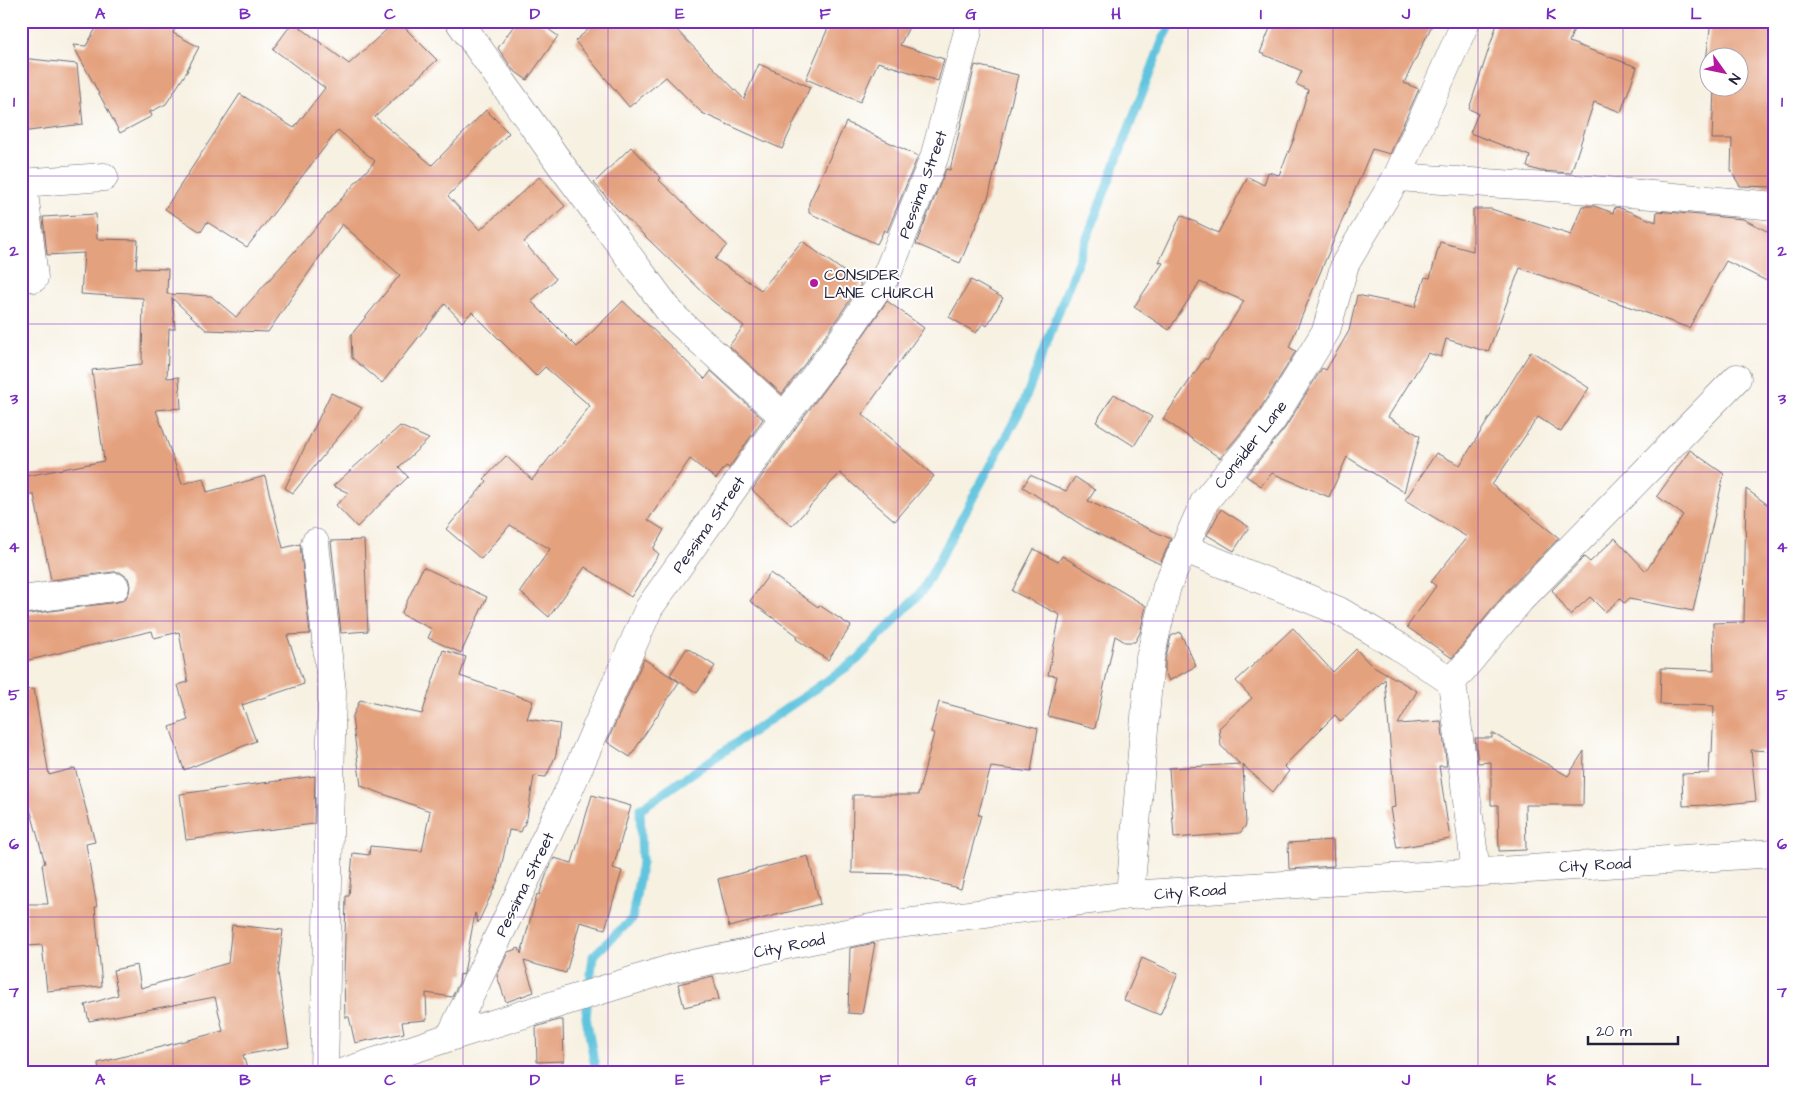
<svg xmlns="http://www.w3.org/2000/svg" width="1796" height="1093" font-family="'Architects Daughter',sans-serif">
<rect width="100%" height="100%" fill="#fff"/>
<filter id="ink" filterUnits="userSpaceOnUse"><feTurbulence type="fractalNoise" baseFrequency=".02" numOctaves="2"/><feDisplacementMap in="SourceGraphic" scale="10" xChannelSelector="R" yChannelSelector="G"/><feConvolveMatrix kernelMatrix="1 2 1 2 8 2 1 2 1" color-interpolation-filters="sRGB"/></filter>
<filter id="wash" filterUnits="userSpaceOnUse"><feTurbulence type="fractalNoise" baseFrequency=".0096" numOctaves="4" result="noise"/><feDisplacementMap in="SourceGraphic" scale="20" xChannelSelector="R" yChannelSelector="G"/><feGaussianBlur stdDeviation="1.12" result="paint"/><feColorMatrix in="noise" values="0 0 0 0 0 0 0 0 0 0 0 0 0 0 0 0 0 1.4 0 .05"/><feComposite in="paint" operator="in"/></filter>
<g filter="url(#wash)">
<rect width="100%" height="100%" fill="#f7f1e2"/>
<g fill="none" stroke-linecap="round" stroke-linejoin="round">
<!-- stream -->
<polyline stroke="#60c4de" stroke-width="9" points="596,1072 586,1017 593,956 632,919 642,862 640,809 857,660 923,590 1023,405 1163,39 1174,21"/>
</g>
<g id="blocks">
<!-- building -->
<g fill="#e4a17e">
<polygon points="100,21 180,21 173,33 199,47 187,70 188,70 166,104 150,112 152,116 120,133 73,45 86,46"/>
<polygon points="396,21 398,21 437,60 375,117 432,165 486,110 509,133 448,196 480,230 539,177 565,206 524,242 556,279 531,301 577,347 623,301 705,379 711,371 763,419 729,468 726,466 716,479 690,459 648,520 664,530 653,549 659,554 631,597 585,567 549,617 520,592 550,549 510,525 481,559 446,529 487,481 484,479 506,456 532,480 590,406 545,367 536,376 472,312 462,322 445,304 382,383 352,358 351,335 400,275 342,224 268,332 206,330 172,298 175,329 169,329 167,378 179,377 181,408 156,410 182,484 203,478 207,492 265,476 283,548 300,544 310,634 287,635 304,684 242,705 256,741 184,770 170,727 188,720 178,685 188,682 179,632 154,638 152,631 21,662 21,615 117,602 124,600 129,593 130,585 128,578 120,572 113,572 51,580 34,495 21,495 21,477 104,461 92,370 142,364 143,298 81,294 84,253 47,255 43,217 96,214 97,239 138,240 136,268 168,269 167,294 211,296 236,317 375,161 338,130 247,247 207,222 201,232 165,209 240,94 294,128 325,88 273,49 293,22 349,64"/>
<polygon points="517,21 537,21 558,36 527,80 513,70 498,48"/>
<polygon points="598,21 668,21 744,99 759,64 810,87 782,149 702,113 666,77 629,107 575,41"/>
<polygon points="831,21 912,21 900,45 944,59 938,81 878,62 860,102 806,79"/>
<polygon points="1273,21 1434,21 1404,83 1419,89 1414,100 1390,154 1372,149 1289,347 1296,351 1259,411 1220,458 1163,419 1205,358 1207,360 1244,301 1200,282 1169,330 1134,307 1163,263 1159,262 1181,215 1218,233 1248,177 1264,185 1268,172 1279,175 1294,139 1308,90 1296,84 1302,71 1260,53"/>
<polygon points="1498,21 1550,21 1574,29 1569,42 1637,67 1621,112 1594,102 1571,173 1540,171 1527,167 1530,156 1470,133 1478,113 1469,109"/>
<polygon points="1711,21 1775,21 1775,187 1740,186 1731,171 1732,139 1712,139 1714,88 1738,88 1738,58 1708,58 1708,61 1706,61"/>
<polygon points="21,58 77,64 83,124 21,132"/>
<polygon points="975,65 1018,75 989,195 960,263 916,244 946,169 950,170"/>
<polygon points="846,122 918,156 887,232 884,230 877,244 809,213 809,203"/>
<polygon points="631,147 661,178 659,180 727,245 715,259 761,290 802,241 861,284 824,338 782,394 729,346 744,326 711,300 617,209 594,183"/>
<polygon points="1582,206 1594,206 1613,213 1615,207 1620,208 1656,222 1657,211 1743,219 1775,235 1775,285 1726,261 1689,328 1520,268 1488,352 1446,339 1441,357 1428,353 1388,417 1420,436 1404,492 1347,457 1329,497 1272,473 1261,486 1246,476 1285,428 1322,368 1326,370 1349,331 1357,295 1415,307 1425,277 1430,278 1440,242 1473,251 1473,209 1491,209 1571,235"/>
<polygon points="971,280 1003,298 987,326 983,323 976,333 949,317"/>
<polygon points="887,301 924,328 862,414 934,476 895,521 840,473 792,526 752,490 797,426 849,356"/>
<polygon points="1531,351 1589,388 1561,432 1538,417 1492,485 1559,538 1508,590 1452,658 1407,627 1436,586 1431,582 1467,537 1405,500 1436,453 1460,465"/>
<polygon points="331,393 362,408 293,493 285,488"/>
<polygon points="1114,394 1152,417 1134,446 1096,422"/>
<polygon points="400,426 429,439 399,467 408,477 357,527 336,505 349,493 333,486"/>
<polygon points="1690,450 1724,474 1693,611 1629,599 1624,603 1620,599 1605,612 1590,597 1570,615 1552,590 1584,557 1590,562 1615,538 1646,571 1683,515 1657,496"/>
<polygon points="1030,475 1066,491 1075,477 1095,490 1088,501 1171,539 1160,564 1086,528 1023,487"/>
<polygon points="1746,489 1775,510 1774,751 1751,750 1756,801 1707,806 1707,805 1683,806 1682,774 1709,773 1710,752 1712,753 1714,706 1660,704 1661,668 1714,670 1713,623 1744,622"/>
<polygon points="1221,509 1249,527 1234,551 1207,535"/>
<polygon points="364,540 368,631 341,633 331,541"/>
<polygon points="1034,549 1058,562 1062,556 1146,606 1140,633 1135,642 1125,642 1115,636 1095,728 1048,716 1057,676 1048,675 1060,615 1012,591"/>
<polygon points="423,567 487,597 461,653 428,638 432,629 401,614"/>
<polygon points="770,573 818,607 819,605 851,626 828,660 796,639 798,636 750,601"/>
<polygon points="1293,628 1333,672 1356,649 1370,664 1417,691 1398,724 1441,721 1447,766 1439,766 1450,839 1397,848 1390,808 1395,807 1385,679 1341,722 1335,715 1284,766 1289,771 1273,792 1243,765 1246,825 1240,833 1174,838 1169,768 1240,764 1221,746 1219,728 1252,698 1236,681"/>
<polygon points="1180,632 1196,666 1169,681 1165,672 1165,660 1171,636"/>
<polygon points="687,648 715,666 697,693 670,675"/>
<polygon points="443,650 466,657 460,676 533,701 527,719 560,724 556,755 546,777 534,776 527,818 521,832 509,830 499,878 478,923 475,913 464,973 463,975 460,974 459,983 452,997 426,993 427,1020 402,1022 404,1033 355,1043 349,1017 345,1017 344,977 346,896 349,896 353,853 369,855 370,846 422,851 430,811 361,786 352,718 360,700 422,714"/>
<polygon points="644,659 679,682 630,757 607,742"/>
<polygon points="34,689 49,775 75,768 95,842 86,844 97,907 95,907 102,986 47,991 42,945 27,946 26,904 48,904 42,864 45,863 21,776 21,690"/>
<polygon points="939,702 1038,728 1031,772 991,767 978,815 981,815 961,889 907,874 852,873 853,795 918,795 934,733 931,732"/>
<polygon points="1492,733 1568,776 1584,751 1583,805 1525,805 1526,850 1499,851 1498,805 1491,805 1491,762 1478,763 1475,738 1492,738"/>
<polygon points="315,776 314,824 186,840 180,794"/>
<polygon points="592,795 631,806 613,868 622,871 605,929 580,922 566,973 524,961 534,992 506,1002 497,976 508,952 519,948 521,954 537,894 539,895 547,873 554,858 572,863"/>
<polygon points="1333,840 1334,866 1289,869 1288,843"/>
<polygon points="808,856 820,904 729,927 718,879"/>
<polygon points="232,925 283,930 278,973 289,1047 243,1055 248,1072 99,1072 98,1063 223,1031 215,997 89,1021 85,1005 118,995 113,970 137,965 141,988 228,963"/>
<polygon points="875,943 862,1014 848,1013 850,948"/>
<polygon points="1142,958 1178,974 1160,1015 1124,1000"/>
<polygon points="713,976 719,999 684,1007 678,984"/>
<polygon points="558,1020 563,1020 564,1061 537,1062 536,1027"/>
</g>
</g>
</g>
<g filter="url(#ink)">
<use href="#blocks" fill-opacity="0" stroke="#6d6a75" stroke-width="1"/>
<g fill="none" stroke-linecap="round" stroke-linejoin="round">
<defs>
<g id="minor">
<polyline points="459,21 561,165 673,316 784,417"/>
<polyline points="1397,177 1607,191 1775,206"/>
<polyline points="21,183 104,177"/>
<polyline points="23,183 34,278"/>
<polyline points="315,543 332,691 324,1072"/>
<polyline points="1183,548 1339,611 1398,646 1452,682"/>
<polyline points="21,600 115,587"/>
<polyline points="1476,872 1452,682 1520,600 1737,378"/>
<polyline points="1130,895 1150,658 1167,586 1205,501 1272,420 1326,331 1345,264 1397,177 1466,21"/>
<polyline points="450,1037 568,792 649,608 784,417 837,347 887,274 934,158 967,35 969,21"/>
</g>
<polyline id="secondary" points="344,1072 450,1037 673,968 881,926 1130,895 1775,853"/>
</defs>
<!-- minor casing -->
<use href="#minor" stroke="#6d6a75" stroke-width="29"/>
<!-- secondary casing -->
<use href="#secondary" stroke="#6d6a75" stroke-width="29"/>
<!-- minor -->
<use href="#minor" stroke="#fff" stroke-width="28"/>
<!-- secondary -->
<use href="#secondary" stroke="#fff" stroke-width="28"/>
</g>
</g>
<!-- grid -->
<path fill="none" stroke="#7b2cbf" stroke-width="1" stroke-opacity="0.55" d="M173 21V1072M318 21V1072M463 21V1072M608 21V1072M753 21V1072M898 21V1072M1043 21V1072M1188 21V1072M1333 21V1072M1478 21V1072M1623 21V1072M21 176H1775M21 324H1775M21 472H1775M21 621H1775M21 769H1775M21 917H1775"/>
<!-- markers -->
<circle fill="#b5179e" stroke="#fff" stroke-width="2" cx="814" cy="283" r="5"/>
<g text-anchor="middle" stroke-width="4" stroke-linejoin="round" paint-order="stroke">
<!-- street labels -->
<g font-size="16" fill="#22223b" stroke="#fff">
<text transform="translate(922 184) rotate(-70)" y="6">Pessima Street</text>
<text transform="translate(1250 444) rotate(-52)" y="6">Consider Lane</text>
<text transform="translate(708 524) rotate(-55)" y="6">Pessima Street</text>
<text transform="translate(1595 864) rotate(-3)" y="6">City Road</text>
<text transform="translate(524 884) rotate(-64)" y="6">Pessima Street</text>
<text transform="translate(1190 891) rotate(-4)" y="6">City Road</text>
<text transform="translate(789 945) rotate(-11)" y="6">City Road</text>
</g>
<!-- poi labels -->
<g font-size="16" fill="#22223b" stroke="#fff" text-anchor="start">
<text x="824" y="280">CONSIDER<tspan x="824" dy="18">LANE CHURCH</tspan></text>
</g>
</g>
<!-- margin -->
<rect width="1796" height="1093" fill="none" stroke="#fff" stroke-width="55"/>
<!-- north arrow -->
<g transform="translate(1724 72) rotate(123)"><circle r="24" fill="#ffffff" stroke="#a7a7b1"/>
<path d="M0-4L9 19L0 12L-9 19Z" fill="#b5179e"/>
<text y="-8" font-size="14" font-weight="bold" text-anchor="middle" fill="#22223b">N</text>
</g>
<!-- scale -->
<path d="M1588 1036v8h90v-8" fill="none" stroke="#22223b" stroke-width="2.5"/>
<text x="1596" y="1036" font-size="15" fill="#22223b" stroke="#ffffff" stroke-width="4" paint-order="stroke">20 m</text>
<rect x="28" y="28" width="1740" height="1038" fill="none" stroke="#7b2cbf" stroke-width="2"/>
<g font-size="16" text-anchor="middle" font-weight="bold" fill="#7b2cbf">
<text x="100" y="19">A</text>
<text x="245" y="19">B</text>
<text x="390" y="19">C</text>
<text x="535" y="19">D</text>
<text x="680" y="19">E</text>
<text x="825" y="19">F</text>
<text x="971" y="19">G</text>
<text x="1116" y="19">H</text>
<text x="1261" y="19">I</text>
<text x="1406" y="19">J</text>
<text x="1551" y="19">K</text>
<text x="1696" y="19">L</text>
<text x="14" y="107">1</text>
<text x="1782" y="107">1</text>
<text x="14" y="256">2</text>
<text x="1782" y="256">2</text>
<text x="14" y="404">3</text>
<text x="1782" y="404">3</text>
<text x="14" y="552">4</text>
<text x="1782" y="552">4</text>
<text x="14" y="700">5</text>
<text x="1782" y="700">5</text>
<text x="14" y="849">6</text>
<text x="1782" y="849">6</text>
<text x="14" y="997">7</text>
<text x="1782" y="997">7</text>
<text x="100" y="1085">A</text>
<text x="245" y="1085">B</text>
<text x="390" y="1085">C</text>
<text x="535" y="1085">D</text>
<text x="680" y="1085">E</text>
<text x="825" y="1085">F</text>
<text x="971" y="1085">G</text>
<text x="1116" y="1085">H</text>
<text x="1261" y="1085">I</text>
<text x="1406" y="1085">J</text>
<text x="1551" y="1085">K</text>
<text x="1696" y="1085">L</text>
</g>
</svg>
